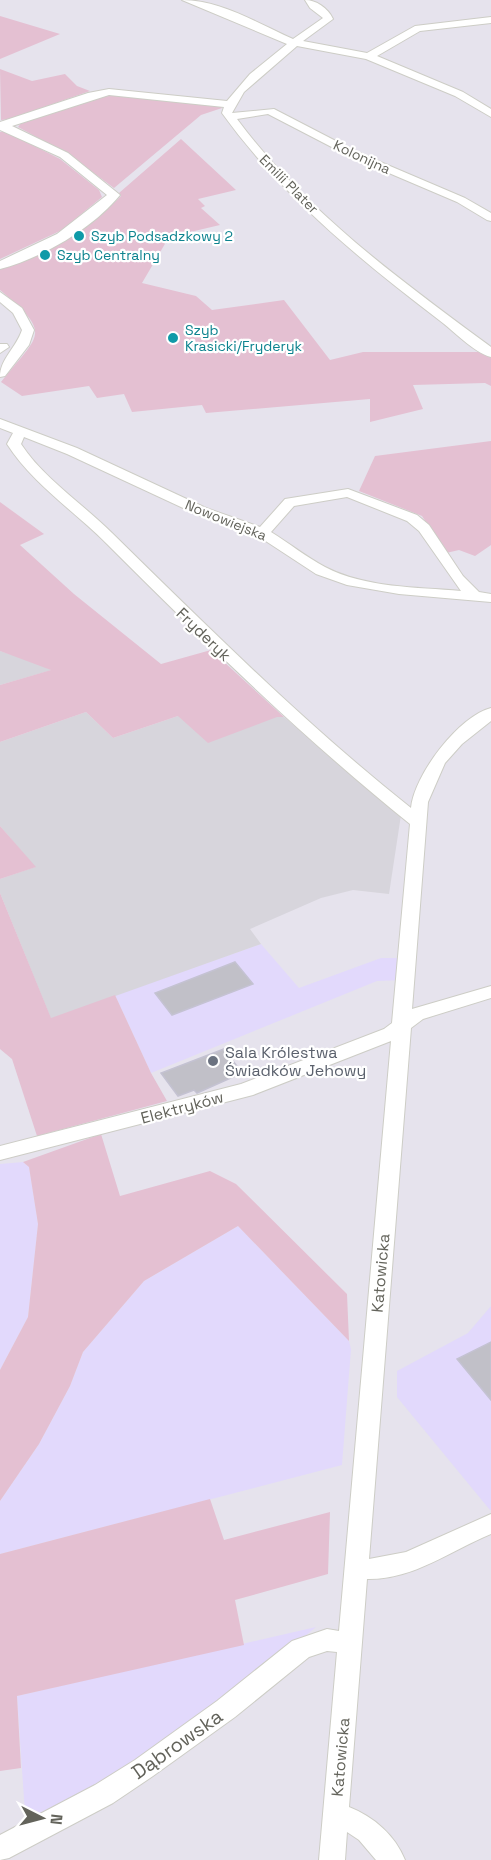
<svg xmlns="http://www.w3.org/2000/svg" width="491" height="1860" font-family="'Space Grotesk',sans-serif">
<rect width="100%" height="100%" fill="#e6e3ed"/>
<!-- commercial -->
<g fill="#e2d9fc">
<polygon points="261,944 299,988 381,958 407,958 405,980 377,981 151,1073 115,995"/>
<polygon points="23,1162 29,1167 38,1224 28,1317 0,1370 0,1164"/>
<polygon points="238,1226 349,1341 351,1349 342,1465 0,1554 0,1501 39,1444 70,1386 83,1352 144,1281"/>
<polygon points="491,1306 491,1510 490,1510 397,1397 397,1371 468,1333"/>
<polygon points="316,1627 222,1705 141,1764 26,1828 17,1696"/>
</g>
<!-- industrial -->
<g fill="#d7d5dc">
<polygon points="0,651 28,660 52,670 0,685"/>
<polygon points="86,712 113,738 178,716 284,717 401,815 389,894 353,890 321,898 250,929 261,944 51,1019 0,893 0,879 35,867 0,826 0,742"/>
</g>
<!-- green -->
<g fill="#e4c0d2">
<polygon points="0,16 60,34 0,59"/>
<polygon points="0,69 32,81 65,74 77,86 90,91 10,119 1,120"/>
<polygon points="120,94 219,105 222,108 201,115 114,188 68,154 18,127 21,123 86,100"/>
<polygon points="0,132 7,132 60,159 99,190 102,197 62,230 0,259"/>
<path d="M181 139 236 190 198 199 205 206 201 208 220 225 169 237 142 283 196 296 212 310 284 300 330 360 363 352H482L491 358V386L485 383 413 385 423 409 370 422V399L206 413 202 405 132 412 124 394 97 398 89 386 22 396 1 382C40 333 53 335 0 290V268C48 248 83 234 121 196L119 193Z"/>
<polygon points="491,441 491,545 475,556 459,550 446,553 422,516 359,491 375,456"/>
<polygon points="0,502 44,534 20,545 74,594 161,664 211,650 284,717 277,717 208,743 178,716 113,738 86,712 0,742 0,685 51,670 0,651"/>
<polygon points="0,826 36,867 0,879"/>
<polygon points="0,893 51,1018 115,995 151,1073 167,1101 37,1136 12,1059 0,1049"/>
<polygon points="101,1134 120,1196 210,1171 236,1184 347,1294 349,1341 238,1226 144,1281 83,1352 70,1386 39,1444 0,1501 0,1370 28,1317 38,1224 29,1167 23,1162"/>
<polygon points="210,1499 224,1540 330,1512 328,1574 235,1600 244,1645 17,1696 21,1768 0,1771 0,1554"/>
</g>
<!-- building -->
<g fill="#c1c0c8" stroke="#c4c2d2" stroke-width="1.5">
<polygon points="235,962 253,984 172,1015 155,993"/>
<polygon points="224,1049 242,1073 197,1093 194,1090 178,1096 161,1073"/>
<polygon points="491,1342 491,1400 457,1359"/>
</g>
<g fill="none" stroke-linecap="round" stroke-linejoin="round">
<defs>
<g id="minor">
<path d="M182 0C221 0 259 24 293 39L323 18 310 8 305 0C316 0 328 8 333 19L303 41 367 53 415 26 491 17V23L420 31 377 56 463 92 491 109V117L455 96 366 59 297 46 244 92 232 113 274 109 357 152 465 198 491 213V221L487 220 457 202 349 156 268 114 237 119C305 211 400 280 491 347V357C473 352 454 331 439 320 359 259 281 195 222 113L224 107 109 95 12 126 68 153 120 195C92 229 42 258 0 269V261L57 234 107 195 60 157 0 130V122L88 93 109 89 227 101 250 74 287 44Z"/>
<path d="M0 292 22 308 34 330 29 345 5 376 0 377C0 359 16 348 22 330L13 313 0 302Z"/>
<polygon points="0,344 7,344 9,347 0,353"/>
<path d="M0 419 77 448 206 508 260 527 285 499 348 489 417 515 429 525 463 576 479 592 491 594V602L399 594 347 585 316 574 258 536 196 514 67 454 24 437 21 444C43 478 83 504 112 533 209 628 305 724 411 808 414 775 459 716 491 708V721L462 744 445 763 428 802 412 1009 491 986V998L423 1019 411 1028 369 1559 406 1552 491 1514V1534C450 1551 413 1580 367 1579L349 1807C374 1817 395 1835 405 1860H376L359 1840 347 1832 345 1860H319L337 1652 327 1651 309 1657 235 1717 153 1776 113 1803 9 1858 0 1860V1835L95 1785 135 1760 217 1701 292 1641 327 1629 339 1631 391 1041 253 1095 0 1160V1146L241 1084 384 1029 392 1023 410 824C302 737 204 641 106 543 74 511 32 483 7 444L13 433 0 428ZM347 497 407 521 419 531 461 591C417 587 365 588 325 567 306 557 289 543 271 532L294 506Z"/>
</g>
</defs>
<!-- minor casing -->
<use href="#minor" stroke="#cdcdc6" stroke-width="2"/>
<!-- minor -->
<use href="#minor" fill="#fff" fill-rule="evenodd"/>
</g>
<!-- markers -->
<g fill="#0f9aa8" stroke="#fff" stroke-width="2">
<circle cx="79" cy="236" r="6"/>
<circle cx="45" cy="255" r="6"/>
<circle cx="173" cy="338" r="6"/>
</g>
<circle fill="#6b7280" stroke="#fff" stroke-width="2" cx="213" cy="1061" r="6"/>
<g text-anchor="middle" stroke-width="4.5" stroke-linejoin="round" paint-order="stroke">
<!-- far-street labels -->
<g font-size="14" fill="#63635b" stroke="#fff">
<text transform="translate(362 157) rotate(25)" y="5">Kolonijna</text>
<text transform="translate(289 184) rotate(45)" y="5">Emilii Plater</text>
<text transform="translate(226 520) rotate(22)" y="5">Nowowiejska</text>
</g>
<!-- far-culture labels -->
<g font-size="14" fill="#0d838f" stroke="#fff" text-anchor="start">
<text x="91" y="241">Szyb Podsadzkowy 2</text>
<text x="57" y="260">Szyb Centralny</text>
<text x="185" y="335">Szyb<tspan x="185" dy="16">Krasicki/Fryderyk</tspan></text>
</g>
<!-- street labels -->
<g font-size="16" fill="#63635b" stroke="#fff">
<text transform="translate(204 634) rotate(44)" y="6">Fryderyk</text>
<text transform="translate(182 1107) rotate(-15)" y="6">Elektryków</text>
<text transform="translate(380 1273) rotate(-85)" y="6">Katowicka</text>
<text transform="translate(340 1757) rotate(-85)" y="6">Katowicka</text>
</g>
<!-- worship labels -->
<g font-size="16" fill="#5b616d" stroke="#fff" text-anchor="start">
<text x="225" y="1058">Sala Królestwa<tspan x="225" dy="18">Świadków Jehowy</tspan></text>
</g>
<!-- near-street labels -->
<g font-size="20" fill="#63635b" stroke="#fff">
<text transform="translate(177 1744) rotate(-35)" y="7">Dąbrowska</text>
</g>
</g>
<!-- north arrow -->
<g transform="translate(42 1818) rotate(96)" stroke="#ffffff" stroke-width="4.5" paint-order="stroke">
<path d="M0-4.5L10 22L0 15L-10 22Z" fill="#63635b"/>
<text y="-9" font-size="16" font-weight="bold" text-anchor="middle" fill="#63635b">N</text>
</g>
</svg>
